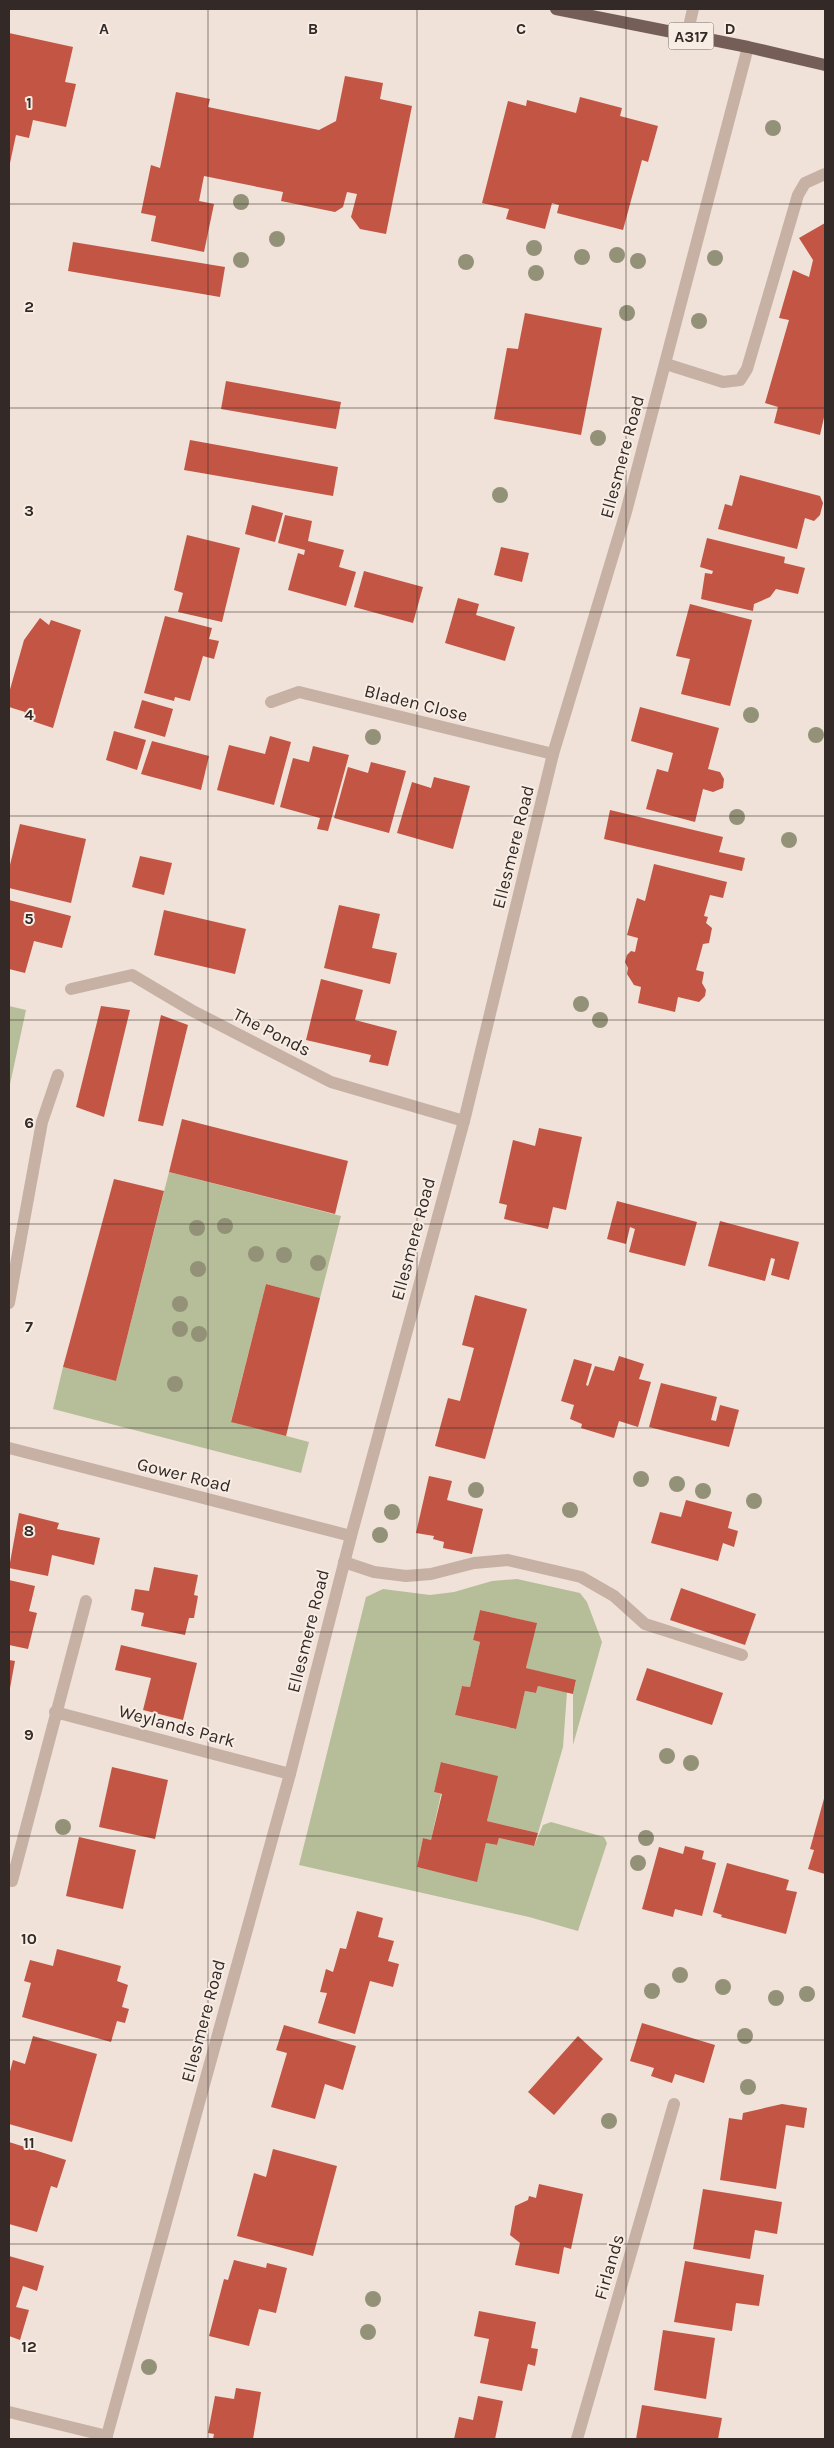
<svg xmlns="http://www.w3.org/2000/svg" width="834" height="2448" font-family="Karla,sans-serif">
<rect width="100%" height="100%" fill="#f0e2d8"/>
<!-- green -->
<g fill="#b6be99">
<polygon points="9,1006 26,1010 9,1089"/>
<polygon points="169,1172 341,1216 320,1298 266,1284 231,1421 309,1442 301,1473 53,1409 63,1367 116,1381"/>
<polygon points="517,1579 580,1593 587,1602 602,1642 573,1745 573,1694 576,1681 526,1668 536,1623 480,1610 473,1640 480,1642 470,1687 462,1686 455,1715 515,1729 525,1691 536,1693 538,1686 567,1692 563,1747 538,1833 487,1821 497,1776 442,1762 434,1792 441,1794 431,1840 423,1838 417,1867 476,1881 486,1843 497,1845 499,1838 534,1846 543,1825 551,1822 604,1837 607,1843 578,1931 529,1917 299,1865 366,1597 383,1589 430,1595 454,1592 492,1581"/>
</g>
<!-- building -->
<g fill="#c25544">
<polygon points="9,33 73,47 65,82 76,84 66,127 33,120 29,138 16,135 10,163"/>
<polygon points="345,76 383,83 380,99 412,106 386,234 360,229 351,217 357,194 347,192 343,207 335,212 281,201 283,192 204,176 199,201 214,204 204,252 151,241 156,216 141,213 151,165 160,168 176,92 210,99 208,107 319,130 336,121"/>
<polygon points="580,97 622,108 620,116 658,126 648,162 642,160 623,230 557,213 559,205 552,203 545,229 506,219 509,209 482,203 508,101 526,106 527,100 576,113"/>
<polygon points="825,223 825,413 820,435 774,423 778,407 765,403 789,320 779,318 793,270 809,277 813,260 799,238"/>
<polygon points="73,242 225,267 220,297 68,271"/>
<polygon points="525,313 602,328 581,435 494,419 507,348 518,349"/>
<polygon points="226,381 341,402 336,429 221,409"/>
<polygon points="190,440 338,467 333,496 184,470"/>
<polygon points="740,475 820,496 823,503 820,515 814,521 805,518 797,549 718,529 725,504 732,506"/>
<polygon points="252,505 283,513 275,542 245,534"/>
<polygon points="285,515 312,521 308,541 344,550 339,567 356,572 346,606 288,590 298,553 304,555 305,550 278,543"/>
<polygon points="187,535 240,548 222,622 178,612 183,593 174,590"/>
<polygon points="707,538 785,557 784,563 805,568 798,594 776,589 770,597 754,604 753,611 701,599 705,573 712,574 713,571 700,567"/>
<polygon points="501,547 529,553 522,582 494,575"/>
<polygon points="364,571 423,587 413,623 354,607"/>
<polygon points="458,598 479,604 476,615 515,627 505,661 445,643"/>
<polygon points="690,604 752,620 730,706 681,694 690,659 676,656"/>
<polygon points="165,616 212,628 209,639 219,641 214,659 203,656 190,701 175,697 174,701 144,693"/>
<polygon points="40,618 49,625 51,620 81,630 53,728 23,718 25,712 9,707 9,693 24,640"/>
<polygon points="142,700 173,709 165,737 134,728"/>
<polygon points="640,707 719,728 708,769 720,772 724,779 723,788 713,792 703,789 695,822 646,809 657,769 668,772 673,753 631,741"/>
<polygon points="114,731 146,740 137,770 106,760"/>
<polygon points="270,736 291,742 274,805 217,790 229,745 265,754"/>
<polygon points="152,741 209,756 201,790 141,774"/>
<polygon points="313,746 349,755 328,831 317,829 320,818 280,807 293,758 309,762"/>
<polygon points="371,762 406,771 389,833 334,818 348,767 368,773"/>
<polygon points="434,777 470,786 453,849 397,833 412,782 431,788"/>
<polygon points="610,810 723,837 719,852 745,858 742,871 604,839"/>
<polygon points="20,824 86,839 71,903 9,888 9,869"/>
<polygon points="140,856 172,863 164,895 132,887"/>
<polygon points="654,864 727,882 723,898 710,895 704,916 708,917 706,923 712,928 709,943 703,944 696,970 704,972 702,983 706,990 705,996 699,1002 678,997 675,1012 638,1003 641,987 634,985 627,974 628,968 625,962 627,955 631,951 635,952 638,938 627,935 637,898 645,901"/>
<polygon points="9,900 71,916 62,948 34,941 25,973 9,969"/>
<polygon points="339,905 380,914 372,948 397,953 390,984 324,968"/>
<polygon points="164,910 246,929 235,974 154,955"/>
<polygon points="321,979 363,990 355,1020 397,1031 388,1066 369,1062 371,1055 306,1040"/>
<polygon points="101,1006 130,1010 104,1117 76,1107"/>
<polygon points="161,1015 188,1025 163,1126 138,1121"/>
<polygon points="182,1119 348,1161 335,1214 169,1172"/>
<polygon points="539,1128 582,1137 566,1210 553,1207 548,1229 504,1219 507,1205 499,1203 513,1140 535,1146"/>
<polygon points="114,1179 164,1191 116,1381 63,1367"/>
<polygon points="617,1201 697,1222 685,1266 629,1252 635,1229 630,1227 626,1244 607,1239"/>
<polygon points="720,1221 799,1242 789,1280 771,1275 775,1259 771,1258 765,1281 708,1266"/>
<polygon points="266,1284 320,1298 286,1436 231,1422"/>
<polygon points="475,1295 527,1309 485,1459 435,1446 448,1398 460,1401 474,1348 462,1345"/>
<polygon points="619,1356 644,1364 639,1379 651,1382 638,1427 619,1421 614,1438 581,1428 582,1424 570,1419 574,1405 561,1401 574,1359 592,1364 586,1385 588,1386 595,1366 614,1371"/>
<polygon points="661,1383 717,1397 711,1420 716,1421 720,1405 739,1410 729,1447 649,1427"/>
<polygon points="429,1476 452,1481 447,1500 483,1509 472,1554 443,1548 444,1542 433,1539 434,1536 416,1533"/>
<polygon points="686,1500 732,1512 728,1528 738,1531 734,1547 723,1543 718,1561 651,1543 660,1512 681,1517"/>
<polygon points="19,1513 59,1523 57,1529 100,1538 94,1565 52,1555 48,1576 9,1568"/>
<polygon points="154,1567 198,1575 194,1595 198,1596 194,1618 189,1618 185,1635 141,1626 144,1613 131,1610 135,1589 149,1591"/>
<polygon points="9,1580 35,1586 29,1611 37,1613 28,1649 9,1645"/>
<polygon points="681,1588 756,1614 745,1645 670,1620"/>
<polygon points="480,1610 537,1623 526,1668 576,1680 573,1694 538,1686 536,1693 525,1691 516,1729 455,1715 462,1686 470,1687 480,1642 473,1640"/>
<polygon points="121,1645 197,1663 183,1720 143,1710 151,1678 115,1670"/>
<polygon points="9,1660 15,1661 10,1688 9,1688"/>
<polygon points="647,1668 723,1693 712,1725 636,1700"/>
<polygon points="441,1762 498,1776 487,1821 538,1833 534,1846 499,1838 497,1845 486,1843 477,1882 417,1867 423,1838 431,1840 442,1794 434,1792"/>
<polygon points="112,1767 168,1780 155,1839 99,1827"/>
<polygon points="825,1795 825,1874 808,1869 814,1850 810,1849"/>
<polygon points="79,1837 136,1850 123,1909 66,1896"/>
<polygon points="685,1846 704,1851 702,1859 716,1863 702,1916 675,1909 673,1917 642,1909 659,1847 683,1854"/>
<polygon points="727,1863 789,1880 786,1890 797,1892 786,1934 721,1917 722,1915 713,1912"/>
<polygon points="357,1911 383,1918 378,1937 394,1941 388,1961 399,1964 393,1987 370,1981 355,2034 318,2023 327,1993 320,1992 326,1969 333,1972 340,1948 346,1949"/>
<polygon points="57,1949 121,1966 117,1981 128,1985 122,2007 129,2009 125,2023 117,2021 111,2042 22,2017 31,1983 24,1981 30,1960 53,1966"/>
<polygon points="642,2023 715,2045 704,2083 675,2074 672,2083 651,2076 654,2068 630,2061"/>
<polygon points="284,2025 356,2046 343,2090 325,2084 315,2119 271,2107 287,2053 276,2050"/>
<polygon points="33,2036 97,2054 72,2142 9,2124 9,2075 13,2060 25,2064"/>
<polygon points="578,2036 603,2059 554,2115 528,2092"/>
<polygon points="782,2104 807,2108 804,2128 786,2125 776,2189 720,2180 729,2118 742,2120 743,2113"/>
<polygon points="9,2142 66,2160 57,2188 51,2186 37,2232 9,2224"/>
<polygon points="273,2149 337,2166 313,2256 237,2236 254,2173 266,2177"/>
<polygon points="539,2184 583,2194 571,2249 564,2247 559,2274 515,2265 520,2243 510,2235 515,2206 528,2200 529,2196 536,2198"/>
<polygon points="703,2189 782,2202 777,2234 755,2230 750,2259 693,2249"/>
<polygon points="9,2256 44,2266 37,2291 23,2286 16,2307 29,2310 20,2340 9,2336"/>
<polygon points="234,2260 266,2268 267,2263 287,2268 276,2313 259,2309 249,2346 209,2336 224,2279 228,2280"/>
<polygon points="685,2261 764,2275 759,2306 736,2303 732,2331 674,2322"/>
<polygon points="479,2311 536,2322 531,2348 538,2349 535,2366 528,2364 522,2391 480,2383 489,2339 474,2336"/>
<polygon points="663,2330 715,2338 706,2399 654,2390"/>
<polygon points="236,2388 261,2392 253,2439 213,2439 214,2434 208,2433 215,2396 234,2399"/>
<polygon points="478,2396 503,2401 495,2439 454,2439 459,2417 473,2420"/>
<polygon points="642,2405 722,2418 718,2439 636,2439"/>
</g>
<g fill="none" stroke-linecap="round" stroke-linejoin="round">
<!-- minor -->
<g stroke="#c7b1a5" stroke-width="12">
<polyline points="687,35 693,9"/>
<polyline points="666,364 723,382 740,380 747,369 798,195 805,183 825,174"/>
<polyline points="271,702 299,692 553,754"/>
<polyline points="71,989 132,975 191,1010 331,1082 464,1121"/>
<polyline points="9,1303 42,1122 58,1075"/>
<polyline points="9,1448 351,1536"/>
<polyline points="344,1562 374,1572 406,1576 431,1574 474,1563 508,1560 581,1577 614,1596 645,1624 742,1655"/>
<polyline points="55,1712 290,1774"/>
<polyline points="12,1881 86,1601"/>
<polyline points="9,2412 107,2436"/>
<polyline points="106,2439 290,1774 351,1536 464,1121 553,754 626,512 748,47"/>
<polyline points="577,2439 674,2104"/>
</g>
<!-- major -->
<polyline stroke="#755e57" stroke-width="12" points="556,9 748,47 825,65"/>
</g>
<!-- trees -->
<g fill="#939279">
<circle cx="773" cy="128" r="8"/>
<circle cx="241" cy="202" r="8"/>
<circle cx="277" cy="239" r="8"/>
<circle cx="534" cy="248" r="8"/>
<circle cx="617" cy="255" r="8"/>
<circle cx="582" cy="257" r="8"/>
<circle cx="715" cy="258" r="8"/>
<circle cx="241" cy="260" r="8"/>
<circle cx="638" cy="261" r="8"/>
<circle cx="466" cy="262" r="8"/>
<circle cx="536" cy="273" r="8"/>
<circle cx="627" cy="313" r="8"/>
<circle cx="699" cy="321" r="8"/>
<circle cx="598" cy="438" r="8"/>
<circle cx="500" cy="495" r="8"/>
<circle cx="751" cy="715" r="8"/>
<circle cx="816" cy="735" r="8"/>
<circle cx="373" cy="737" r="8"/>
<circle cx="737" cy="817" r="8"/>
<circle cx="789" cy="840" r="8"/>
<circle cx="581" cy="1004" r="8"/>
<circle cx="600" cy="1020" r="8"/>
<circle cx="225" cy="1226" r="8"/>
<circle cx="197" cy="1228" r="8"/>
<circle cx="256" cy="1254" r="8"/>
<circle cx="284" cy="1255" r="8"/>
<circle cx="318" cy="1263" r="8"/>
<circle cx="198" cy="1269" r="8"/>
<circle cx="180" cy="1304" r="8"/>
<circle cx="180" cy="1329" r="8"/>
<circle cx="199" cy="1334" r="8"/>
<circle cx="175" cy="1384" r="8"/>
<circle cx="641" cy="1479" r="8"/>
<circle cx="677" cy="1484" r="8"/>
<circle cx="476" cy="1490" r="8"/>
<circle cx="703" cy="1491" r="8"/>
<circle cx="754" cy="1501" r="8"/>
<circle cx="570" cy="1510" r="8"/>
<circle cx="392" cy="1512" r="8"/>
<circle cx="380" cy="1535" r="8"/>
<circle cx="667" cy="1756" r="8"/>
<circle cx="691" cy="1763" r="8"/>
<circle cx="63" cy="1827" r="8"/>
<circle cx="646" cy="1838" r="8"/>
<circle cx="638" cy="1863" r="8"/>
<circle cx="680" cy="1975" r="8"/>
<circle cx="723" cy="1987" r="8"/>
<circle cx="652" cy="1991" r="8"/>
<circle cx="807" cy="1994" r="8"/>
<circle cx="776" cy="1998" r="8"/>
<circle cx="745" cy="2036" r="8"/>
<circle cx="748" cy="2087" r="8"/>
<circle cx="609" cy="2121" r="8"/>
<circle cx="373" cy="2299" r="8"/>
<circle cx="368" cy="2332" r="8"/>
<circle cx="149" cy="2367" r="8"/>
</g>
<!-- grid -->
<path fill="none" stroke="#332926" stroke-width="1" stroke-opacity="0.55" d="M208 9V2439M417 9V2439M626 9V2439M9 204H825M9 408H825M9 612H825M9 816H825M9 1020H825M9 1224H825M9 1428H825M9 1632H825M9 1836H825M9 2040H825M9 2244H825"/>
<g text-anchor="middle" stroke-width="4" stroke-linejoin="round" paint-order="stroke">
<!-- shield labels -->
<rect fill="#f8ede4" stroke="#6e645f" stroke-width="1" x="668.5" y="22.5" width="45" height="27" rx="4"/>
<g font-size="16" font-weight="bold" fill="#332926">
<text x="691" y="42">A317</text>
</g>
<!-- street labels -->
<g font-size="18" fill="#332926" stroke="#f8ede4">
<text transform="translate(622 457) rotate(-75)" y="6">Ellesmere Road</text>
<text transform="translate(416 703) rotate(14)" y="6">Bladen Close</text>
<text transform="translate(513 847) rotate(-76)" y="6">Ellesmere Road</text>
<text transform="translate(272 1032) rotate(27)" y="6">The Ponds</text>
<text transform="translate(413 1239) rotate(-75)" y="6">Ellesmere Road</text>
<text transform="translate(184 1475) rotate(14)" y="6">Gower Road</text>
<text transform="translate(308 1631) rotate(-76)" y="6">Ellesmere Road</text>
<text transform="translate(177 1726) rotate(15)" y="6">Weylands Park</text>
<text transform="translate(203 2021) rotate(-75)" y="6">Ellesmere Road</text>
<text transform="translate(609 2267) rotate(-74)" y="6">Firlands</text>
</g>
</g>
<g font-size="16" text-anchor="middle" font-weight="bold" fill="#332926" stroke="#f8ede4" stroke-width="4" stroke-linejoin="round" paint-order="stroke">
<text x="104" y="34">A</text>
<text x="313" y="34">B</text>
<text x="521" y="34">C</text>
<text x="730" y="34">D</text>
<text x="29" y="108">1</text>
<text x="29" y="312">2</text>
<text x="29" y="516">3</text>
<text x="29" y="720">4</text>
<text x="29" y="924">5</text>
<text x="29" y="1128">6</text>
<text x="29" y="1332">7</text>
<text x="29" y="1536">8</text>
<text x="29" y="1740">9</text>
<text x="29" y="1944">10</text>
<text x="29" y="2148">11</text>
<text x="29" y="2352">12</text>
</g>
<!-- border -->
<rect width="834" height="2448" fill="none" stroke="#332926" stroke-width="20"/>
</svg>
